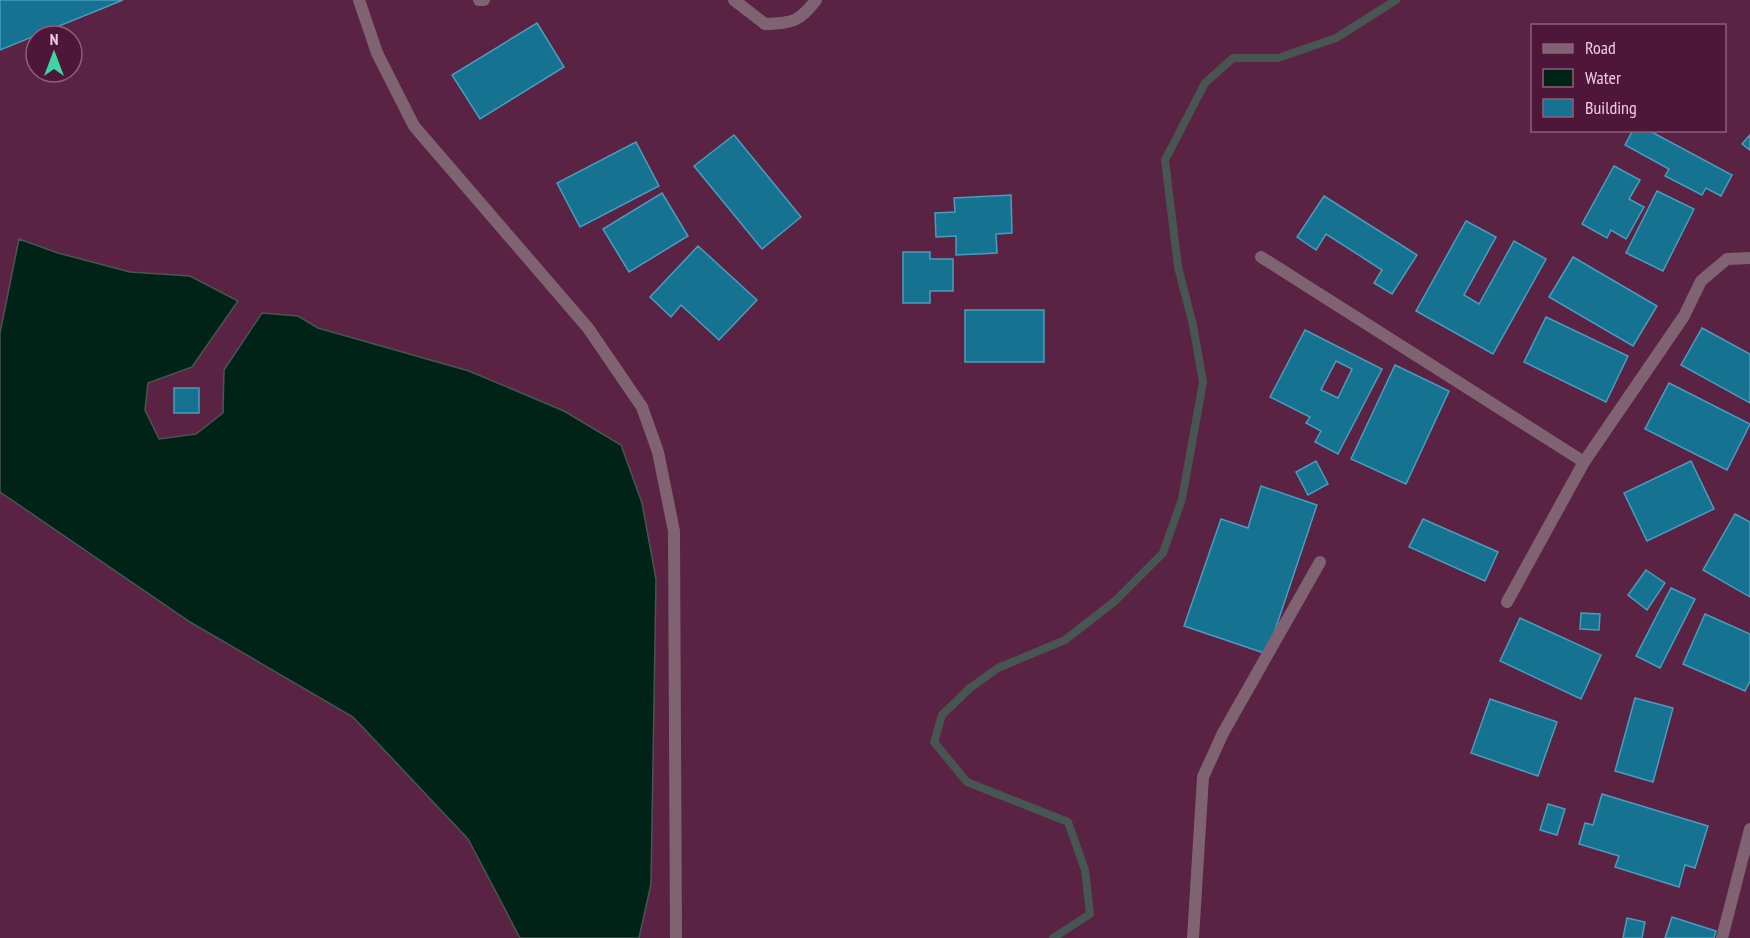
<svg xmlns="http://www.w3.org/2000/svg" width="1750" height="938" font-family="'PT Sans Narrow',sans-serif">
<rect width="100%" height="100%" fill="#5a2243"/>
<!-- water -->
<polygon fill="#002317" stroke="#485653" stroke-width="1.5" points="19,239 58,253 130,272 190,276 238,301 192,367 148,383 145,410 159,439 196,434 223,413 224,370 262,313 298,316 318,328 469,371 564,411 621,445 642,503 656,579 651,884 639,938 520,938 468,839 353,717 190,622 0,492 0,333"/>
<g fill="none" stroke-linecap="round" stroke-linejoin="round">
<!-- stream -->
<polyline stroke="#485653" stroke-width="8" points="1053,938 1090,914 1085,870 1068,822 967,782 934,742 942,715 970,688 998,668 1065,640 1115,601 1163,553 1182,499 1203,382 1193,325 1178,267 1165,160 1205,83 1233,58 1278,58 1336,38 1396,0"/>
</g>
<!-- building -->
<g fill="#167291" stroke="#4a9dbc" stroke-width="1.5" fill-rule="evenodd">
<polygon points="0,0 123,0 0,50"/>
<polygon points="537,23 564,67 480,119 452,75"/>
<polygon points="1633,130 1648,130 1732,175 1721,196 1706,188 1702,195 1665,176 1669,169 1625,145"/>
<polygon points="734,135 801,217 762,249 694,166"/>
<polygon points="1750,135 1750,150 1742,144"/>
<polygon points="636,142 659,186 580,227 557,183"/>
<polygon points="1614,166 1640,180 1629,199 1644,207 1626,239 1611,230 1607,238 1582,224"/>
<polygon points="1657,191 1694,209 1663,271 1626,253"/>
<polygon points="662,193 688,236 629,272 603,229"/>
<polygon points="1011,195 1012,233 996,234 997,253 956,255 956,236 936,237 935,213 955,212 954,198"/>
<polygon points="1324,196 1417,255 1392,294 1374,283 1382,270 1326,234 1316,250 1297,237"/>
<polygon points="1466,221 1496,237 1464,295 1479,304 1514,241 1546,259 1493,354 1416,311"/>
<polygon points="698,246 757,300 719,340 681,305 671,317 650,297"/>
<polygon points="903,252 930,252 930,259 953,259 953,291 930,291 930,303 903,303"/>
<polygon points="1573,257 1657,306 1633,346 1549,297"/>
<rect x="965" y="310" width="79" height="52"/>
<polygon points="1546,317 1628,356 1606,402 1524,362"/>
<polygon points="1702,328 1750,354 1750,403 1681,365"/>
<path d="M1305 330 1382 369 1338 454 1315 442 1321 431 1306 423 1310 417 1270 397ZM1336 361 1352 369 1338 398 1321 390Z"/>
<polygon points="1395,365 1449,391 1406,484 1351,459"/>
<polygon points="1669,383 1750,424 1727,470 1645,429"/>
<rect x="174" y="388" width="25" height="25"/>
<polygon points="1316,461 1328,484 1308,495 1296,472"/>
<polygon points="1691,461 1714,509 1647,541 1624,493"/>
<polygon points="1261,486 1317,505 1267,654 1184,626 1221,519 1248,528"/>
<polygon points="1735,514 1750,522 1750,597 1703,570"/>
<polygon points="1423,519 1498,552 1485,581 1409,547"/>
<polygon points="1646,570 1665,583 1647,610 1628,595"/>
<polygon points="1671,588 1695,599 1660,668 1636,656"/>
<polygon points="1581,613 1600,614 1599,630 1580,629"/>
<polygon points="1705,614 1750,634 1750,681 1745,691 1683,664"/>
<polygon points="1520,618 1601,655 1581,699 1500,661"/>
<polygon points="1635,698 1673,708 1653,782 1615,771"/>
<polygon points="1490,699 1557,722 1538,776 1471,753"/>
<polygon points="1602,794 1708,826 1695,868 1685,865 1679,887 1615,867 1619,856 1579,844 1585,823 1593,825"/>
<polygon points="1548,804 1565,809 1557,835 1540,830"/>
<polygon points="1672,917 1716,931 1714,938 1665,938"/>
<polygon points="1627,918 1645,922 1642,938 1623,938"/>
</g>
<g fill="none" stroke-linecap="round" stroke-linejoin="round">
<!-- minor -->
<g stroke="#7f6372" stroke-width="12">
<polyline points="359,0 377,53 414,126 588,328 642,407 658,452 674,531 676,938"/>
<polyline points="479,0 484,0"/>
<path d="M734 0 765 24C793 23 799 22 816 0"/>
<polyline points="1261,257 1584,462"/>
<polyline points="1507,602 1584,462 1684,316 1701,281 1727,259 1750,258"/>
<polyline points="1193,938 1203,777 1223,733 1320,562"/>
<polyline points="1722,938 1750,829"/>
</g>
</g>
<!-- legend -->
<rect x="1531" y="24" width="195" height="108" fill="#4e1739" stroke="#8f5f7b" stroke-width="1.5"/>
<rect x="1543" y="44" width="30" height="9" fill="#7f6372" stroke="#8f5f7b" stroke-width="1.5"/>
<text x="1585" y="54" font-size="18" fill="#f0ccde">Road</text>
<rect x="1543" y="69" width="30" height="18" fill="#002317" stroke="#8f5f7b" stroke-width="1.5"/>
<text x="1585" y="84" font-size="18" fill="#f0ccde">Water</text>
<rect x="1543" y="99" width="30" height="18" fill="#167291" stroke="#8f5f7b" stroke-width="1.5"/>
<text x="1585" y="114" font-size="18" fill="#f0ccde">Building</text>
<!-- north arrow -->
<g transform="translate(54 54)"><circle r="28" fill="#4e1739" stroke="#8f5f7b" stroke-width="1.5"/>
<path d="M0-4.5L10 22L0 15L-10 22Z" fill="#3fd4a2"/>
<text y="-9" font-size="16" font-weight="bold" text-anchor="middle" fill="#f0ccde">N</text>
</g>
</svg>
